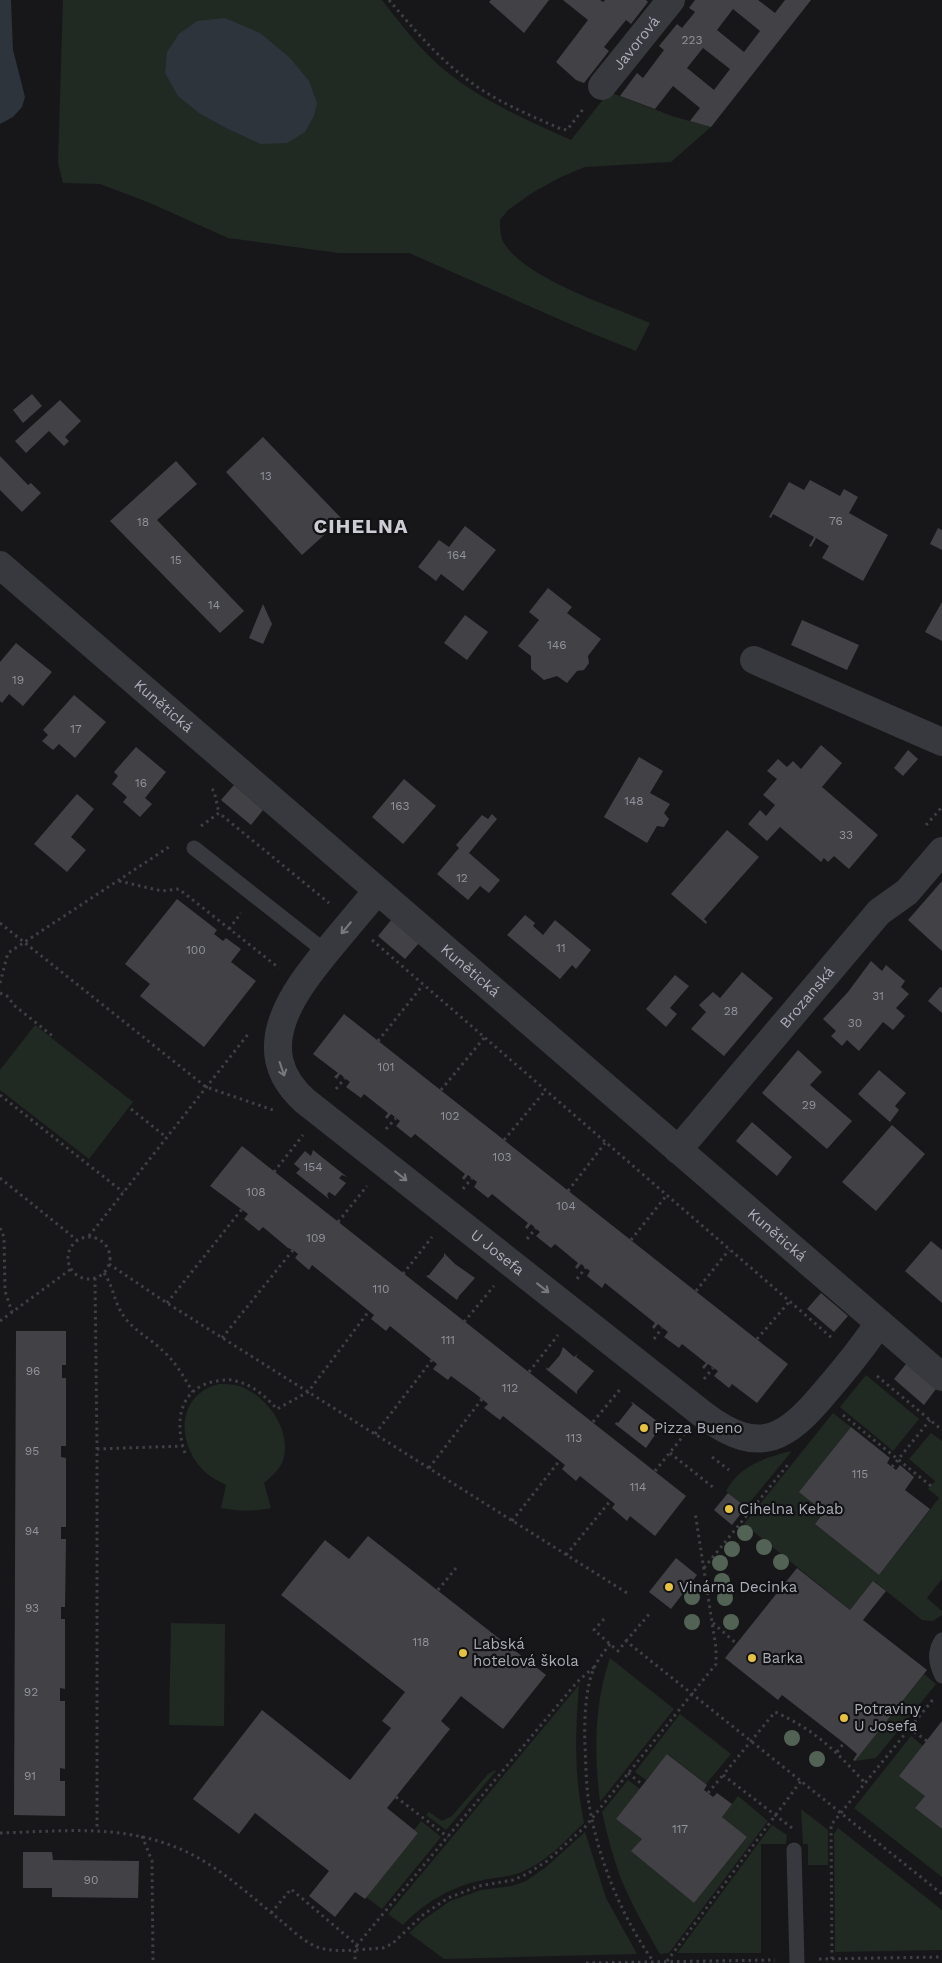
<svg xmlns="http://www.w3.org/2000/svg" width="942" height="1963" font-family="'Work Sans',sans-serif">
<rect width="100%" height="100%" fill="#171719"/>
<!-- green -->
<g fill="#212923">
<path d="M63 0H382C397 19 412 39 429 56 468 95 521 117 571 140L609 92 672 116 711 127 671 162 585 167 561 177 532 193 508 210 500 220C500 229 500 239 506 246 530 280 611 306 650 323L636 351 586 331 409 253H338L228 238 150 203 100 184 63 183 58 163Z"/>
<polygon points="35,1025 133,1102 89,1159 0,1090 0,1070"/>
<polygon points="866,1375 919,1419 893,1451 840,1407"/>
<path d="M219 1384C227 1384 235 1384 242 1387 269 1398 294 1434 282 1463 278 1471 271 1477 264 1483L271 1508C253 1512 239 1511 221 1508L226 1485C220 1482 212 1478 206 1473 176 1446 175 1395 219 1384Z"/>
<polygon points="833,1413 851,1427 800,1492 824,1512 815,1524 879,1575 939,1498 928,1489 935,1481 909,1459 931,1433 942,1441 942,1579 927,1598 942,1611 942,1615 933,1621 922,1620 874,1581 850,1610 744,1524"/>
<path d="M792 1451 746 1507 726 1491C740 1465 766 1457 792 1451Z"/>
<polygon points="171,1623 225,1624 224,1726 169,1725"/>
<path d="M610 1658 674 1709 600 1802C594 1753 594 1704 610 1658Z"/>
<polygon points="924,1674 936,1684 876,1758 855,1761"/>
<path d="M579 1685C575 1735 574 1773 584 1823 566 1840 547 1861 524 1871 509 1878 494 1877 479 1881 450 1887 423 1904 403 1925L388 1914Z"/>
<polygon points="680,1714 731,1754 706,1784 668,1754 646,1780 635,1772"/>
<polygon points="911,1736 923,1746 925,1796 915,1808 942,1829 942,1877 854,1808"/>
<polygon points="495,1770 496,1771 446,1830 426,1815 429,1812 442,1821 452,1816 488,1774"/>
<path d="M628 1780 640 1789 616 1819 642 1839 632 1851 694 1903 747 1837 722 1817 738 1796 768 1821 669 1953 660 1954C646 1930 632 1905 621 1879 613 1857 607 1835 602 1812Z"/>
<polygon points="801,1809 828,1830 828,1865 808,1865 808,1844 803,1844"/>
<polygon points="421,1821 441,1837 382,1909 366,1897 418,1833 414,1830"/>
<polygon points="772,1825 787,1835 786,1844 761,1844 761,1953 677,1953"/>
<polygon points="838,1828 942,1910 942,1950 835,1952 834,1834"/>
<polygon points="585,1832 606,1898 637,1954 444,1959 409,1933 423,1920 450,1901 481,1890 512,1886 526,1881 546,1867"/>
</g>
<!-- water -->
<g fill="#2e343c">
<polygon points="0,0 11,0 13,50 25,97 22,107 13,117 0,124"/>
<polygon points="225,18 260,33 289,57 309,81 317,103 314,116 305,132 287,143 261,144 226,128 199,113 178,96 165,73 167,52 179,34 197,21"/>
</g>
<!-- building -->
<g fill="#424246" fill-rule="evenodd">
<polygon points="491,0 549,0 524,33 489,2"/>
<polygon points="563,0 600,0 603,2 605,0 646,0 648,2 631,24 626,20 604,47 609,51 584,83 576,80 556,62 588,20"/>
<path d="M695 0H758L775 13 785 0H811L711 127 690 121 700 108 673 86 655 109 620 96 637 73 643 78 664 50 659 46 677 24 682 28 695 12 689 8ZM733 9 760 31 744 52 717 30ZM703 48 730 69 714 90 687 68Z"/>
<polygon points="32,394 42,406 23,423 13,410"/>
<polygon points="60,400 81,421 65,437 69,441 64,446 49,431 26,453 15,441"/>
<polygon points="263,437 342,519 302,555 226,472"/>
<polygon points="0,456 28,485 31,483 41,493 22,512 0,490"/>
<polygon points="176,461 197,484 157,520 244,611 220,633 110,521"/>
<polygon points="810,480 840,496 844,489 858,497 849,513 888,535 863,581 822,558 829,546 816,538 811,547 809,546 814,537 773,514 771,518 769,517 789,482 804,490"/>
<polygon points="465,526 496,550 463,591 441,574 436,581 418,567 439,540 449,547"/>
<polygon points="938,528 942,530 942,550 930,544"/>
<polygon points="548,588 572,607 567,613 601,639 588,656 589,663 584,670 577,671 567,683 557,676 544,680 531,669 531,656 518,646 539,620 529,612"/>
<polygon points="942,602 942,641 925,632"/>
<polygon points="263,604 272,624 263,644 249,638"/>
<polygon points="465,615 488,632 467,660 444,643"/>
<polygon points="802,620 859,645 847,670 791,645"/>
<polygon points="16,643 52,672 23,706 9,694 2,703 0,701 0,662"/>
<polygon points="74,695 106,722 75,758 59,744 53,750 42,741 48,735 43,730"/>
<polygon points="821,745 842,763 822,787 878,835 849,869 834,856 828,862 824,858 821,862 780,827 767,841 748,824 760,810 766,816 775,805 763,795 777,779 767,771 778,759 787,767 793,761 801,769"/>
<polygon points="136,747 166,772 145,798 152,804 140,817 123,802 127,797 112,784 118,776 114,772"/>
<polygon points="908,750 918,759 903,776 894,768"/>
<polygon points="639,757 663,771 650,793 670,804 664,813 669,819 664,827 657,826 647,843 604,817"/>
<polygon points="404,779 436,806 403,844 372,817"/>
<polygon points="234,785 263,810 251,825 221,800"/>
<polygon points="77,794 94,809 71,837 86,850 67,872 34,844"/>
<polygon points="492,814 497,819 469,853 500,880 489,893 480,886 468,900 437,874 459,848 456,845 482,815 488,819"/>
<polygon points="727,830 759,857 704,919 707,922 706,924 671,894"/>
<polygon points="942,881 942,951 908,920"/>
<polygon points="177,899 217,930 214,934 223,941 226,938 241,949 231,962 256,981 204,1047 140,996 150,984 125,964"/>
<polygon points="525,915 535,923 533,926 543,935 555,920 591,950 576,969 572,965 560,979 507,935"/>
<polygon points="392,919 419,943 405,959 378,936"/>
<polygon points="871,961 882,971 886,965 905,981 901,987 909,994 896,1008 905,1016 893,1030 883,1022 859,1051 847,1040 842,1046 831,1036 836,1031 823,1019 848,992"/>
<polygon points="742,972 773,998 724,1056 691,1029 706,1012 699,1005 713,992 720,998"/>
<polygon points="675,975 689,986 670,1008 677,1014 666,1027 646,1009"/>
<polygon points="940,987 942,988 942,1013 928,1001"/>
<polygon points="344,1014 788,1364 757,1403 732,1384 729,1388 714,1376 718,1371 708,1364 704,1369 702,1367 706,1363 682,1344 679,1348 664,1337 668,1332 658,1324 654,1329 652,1327 655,1323 605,1283 602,1288 587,1276 590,1271 581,1264 577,1269 575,1267 578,1263 555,1244 551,1248 536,1236 540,1232 531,1224 527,1229 525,1227 528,1223 492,1194 488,1198 474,1187 477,1182 468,1175 464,1180 462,1178 465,1174 415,1134 411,1138 396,1126 400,1121 391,1114 387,1119 385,1117 388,1113 364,1094 361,1098 346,1087 350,1082 340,1074 337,1079 334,1077 338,1073 313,1054"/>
<polygon points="798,1050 822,1072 810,1085 852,1121 827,1149 762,1093"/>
<polygon points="879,1070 906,1093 895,1106 899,1110 890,1122 858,1094"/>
<polygon points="752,1122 792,1157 777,1176 736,1141"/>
<polygon points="892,1125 925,1154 876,1211 842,1182"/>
<polygon points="242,1146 686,1496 655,1536 630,1516 627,1521 612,1508 615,1504 580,1476 576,1481 562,1469 565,1465 503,1416 500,1420 484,1408 488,1404 477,1395 451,1376 448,1380 433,1369 437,1364 390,1326 386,1331 371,1319 374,1315 338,1286 312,1265 309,1270 295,1258 298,1254 293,1250 288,1248 263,1227 259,1231 244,1219 248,1214 210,1186"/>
<polygon points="313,1150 347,1177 342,1175 339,1178 346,1183 335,1196 329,1192 327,1195 329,1199 296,1173 300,1169 294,1164 305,1151 311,1156"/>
<polygon points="931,1241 942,1250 942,1303 905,1271"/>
<polygon points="444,1253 455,1264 475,1278 459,1296 457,1300 426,1276 429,1275 444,1256"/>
<polygon points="821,1293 848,1316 834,1332 807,1309"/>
<polygon points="16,1331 66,1331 66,1365 62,1365 62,1378 66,1378 66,1446 61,1446 61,1457 66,1458 66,1527 61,1527 61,1539 66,1539 65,1607 61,1607 61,1619 65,1619 65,1689 60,1688 60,1701 65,1701 65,1769 60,1768 60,1781 65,1781 65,1816 14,1815"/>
<polygon points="563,1347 574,1357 578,1354 576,1357 594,1371 577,1391 577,1394 546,1369 547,1367 548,1369 560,1355"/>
<polygon points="906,1364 936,1389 924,1405 894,1379"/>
<polygon points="632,1402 666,1428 661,1426 646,1448 615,1424 616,1422 618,1423 633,1404 631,1403"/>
<polygon points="851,1427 890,1458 887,1463 892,1467 896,1470 900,1465 914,1477 905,1490 930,1509 879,1575 815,1524 824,1512 799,1492"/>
<polygon points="728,1493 746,1507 732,1525 714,1510"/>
<polygon points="368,1536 546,1675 503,1729 461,1696 441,1721 450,1729 387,1808 418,1833 365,1899 355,1892 335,1917 309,1896 329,1871 255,1813 239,1834 193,1799 262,1710 350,1780 391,1728 382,1721 405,1692 281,1595 325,1540 349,1559"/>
<polygon points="676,1558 697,1575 671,1609 649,1592"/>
<polygon points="797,1568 850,1610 873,1581 886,1591 863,1620 927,1670 855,1761 853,1760 857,1754 844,1743 782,1695 778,1700 725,1658"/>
<polygon points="942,1721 942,1829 915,1808 925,1796 899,1776"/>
<polygon points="667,1754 707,1785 704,1790 713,1797 717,1793 732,1804 722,1817 747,1837 694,1903 631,1851 642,1839 616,1819"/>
<polygon points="23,1852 52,1852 53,1860 139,1861 138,1898 52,1897 52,1888 23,1888"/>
</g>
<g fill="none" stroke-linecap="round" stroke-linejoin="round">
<!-- path -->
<g stroke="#3f4045" stroke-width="3" stroke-dasharray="2.5 4" stroke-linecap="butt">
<path d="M389 0C417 33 445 66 482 90 507 106 534 117 561 129L567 130 584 108"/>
<polyline points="212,789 214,791 219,813"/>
<polyline points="926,825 942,807"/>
<polyline points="201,826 219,813 329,903"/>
<polyline points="119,881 162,891 179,889 279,968"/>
<polyline points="0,923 206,1087 273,1110"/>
<polyline points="229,929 241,913"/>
<polyline points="372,940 832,1338"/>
<polyline points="0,983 8,953 172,845"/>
<polyline points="0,993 7,996 15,1006 55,1038"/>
<polyline points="378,1041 423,985"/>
<polyline points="336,1089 345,1078"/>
<polyline points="441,1090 484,1038"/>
<polyline points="0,1095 123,1192"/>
<polyline points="131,1109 166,1137"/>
<polyline points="386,1129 396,1118"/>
<polyline points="504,1140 545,1091"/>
<polyline points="274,1172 303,1135"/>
<polyline points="0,1178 77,1240"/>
<polyline points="463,1189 472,1178"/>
<polyline points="568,1191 605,1143"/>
<polyline points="338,1222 367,1186"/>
<polyline points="0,1228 4,1237 5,1291 12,1312"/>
<polyline points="89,1236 249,1033"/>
<circle cx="89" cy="1258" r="21"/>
<polyline points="527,1239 536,1228"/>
<polyline points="631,1240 666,1196"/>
<polyline points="109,1264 167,1303 627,1593"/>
<path d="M104 1273C114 1287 114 1304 125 1318 136 1332 151 1339 163 1351 176 1362 184 1378 193 1392"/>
<polyline points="403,1274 432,1237"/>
<polyline points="95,1278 97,1449 97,1830"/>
<polyline points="577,1279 586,1267"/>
<polyline points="696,1291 729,1250"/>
<polyline points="167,1303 242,1209"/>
<polyline points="0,1321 71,1269"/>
<polyline points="464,1322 494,1286"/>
<polyline points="222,1338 293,1250"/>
<polyline points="654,1339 662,1328"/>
<polyline points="757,1339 789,1302"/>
<polyline points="529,1372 558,1335"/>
<polyline points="877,1376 942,1430"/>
<polyline points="704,1379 713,1368"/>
<polyline points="843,1415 931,1486"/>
<polyline points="593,1422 622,1387"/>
<polyline points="375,1434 432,1360"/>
<polyline points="97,1449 183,1446"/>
<path d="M185 1453C174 1422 179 1387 217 1381 224 1380 230 1379 236 1381 253 1385 266 1397 277 1409L308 1392 369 1311"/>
<polyline points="670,1453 714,1488"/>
<polyline points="712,1457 729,1470"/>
<polyline points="892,1467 930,1420"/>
<polyline points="429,1468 482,1399"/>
<polyline points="655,1471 684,1435"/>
<polyline points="512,1521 560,1460"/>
<polyline points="566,1555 611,1500"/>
<polyline points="704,1568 790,1462"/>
<polyline points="438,1590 456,1568"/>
<polyline points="604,1619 594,1630 618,1651 626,1641 942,1894"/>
<polyline points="713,1623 737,1644"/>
<polyline points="626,1641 651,1612"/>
<path d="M610 1644C605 1651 599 1658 595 1666 585 1686 584 1723 585 1745 586 1767 586 1789 590 1810 600 1863 622 1917 653 1961"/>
<polyline points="909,1728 927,1741"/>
<polyline points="837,1752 844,1743"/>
<polyline points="628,1773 643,1785"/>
<polyline points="708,1793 723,1775"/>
<polyline points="396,1797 448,1837"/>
<path d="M792 1828 723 1775 775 1712C815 1730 836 1751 865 1783"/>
<path d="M0 1833C67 1831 129 1823 191 1854 224 1871 252 1897 280 1920 291 1929 304 1942 317 1947 329 1951 342 1951 355 1950V1963"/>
<polyline points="142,1836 152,1861 153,1963"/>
<polyline points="271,1913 291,1889 357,1945 577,1682 594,1667"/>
<polyline points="357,1945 355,1950 383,1948 392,1944 424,1914 448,1898 479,1886 513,1880 527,1874 547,1861 585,1827 716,1664 716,1648 695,1512"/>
<polyline points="819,1959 942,1957"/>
<polyline points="832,1959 831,1825 935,1697"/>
<polyline points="667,1961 801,1781"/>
<polyline points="586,1963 775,1960"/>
</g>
<!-- lane -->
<g stroke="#38393e" stroke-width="15">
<polyline points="194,848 326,952"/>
<path d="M942 1640C934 1651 936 1664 942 1676"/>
<polyline points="794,1850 797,1963"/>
</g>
<!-- street -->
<g stroke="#38393e" stroke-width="28">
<path id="s1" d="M602 86 671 0"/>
<path id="s2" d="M0 565 942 1377"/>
<polyline points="754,660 942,742"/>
<path id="s3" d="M377 891C362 909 346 928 331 946 293 992 248 1050 305 1101L705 1416C761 1458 788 1437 827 1390 846 1368 863 1347 879 1323"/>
<path id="s4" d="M678 1150 879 912 907 892 942 851"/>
</g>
</g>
<!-- trees -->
<g fill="#526356">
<circle cx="745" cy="1533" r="8"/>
<circle cx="764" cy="1547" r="8"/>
<circle cx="732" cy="1549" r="8"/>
<circle cx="781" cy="1562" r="8"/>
<circle cx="720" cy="1563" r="8"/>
<circle cx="722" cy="1581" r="8"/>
<circle cx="692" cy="1597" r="8"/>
<circle cx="725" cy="1598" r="8"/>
<circle cx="692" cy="1622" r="8"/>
<circle cx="731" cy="1622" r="8"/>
<circle cx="792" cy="1738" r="8"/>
<circle cx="817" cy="1759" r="8"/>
</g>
<!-- one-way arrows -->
<defs><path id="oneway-shaft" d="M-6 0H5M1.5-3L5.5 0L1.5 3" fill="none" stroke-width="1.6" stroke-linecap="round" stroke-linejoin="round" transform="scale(1.25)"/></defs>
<g stroke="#777981">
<use href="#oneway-shaft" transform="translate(346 928) rotate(130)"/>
<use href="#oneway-shaft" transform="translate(282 1069) rotate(71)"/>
<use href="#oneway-shaft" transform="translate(401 1176) rotate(38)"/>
<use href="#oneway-shaft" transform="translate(543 1288) rotate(38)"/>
</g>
<!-- markers -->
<g fill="#e6c142" stroke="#121214" stroke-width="2">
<circle cx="644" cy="1428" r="5"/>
<circle cx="729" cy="1509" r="5"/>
<circle cx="669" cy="1587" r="5"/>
<circle cx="463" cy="1653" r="5"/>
<circle cx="752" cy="1658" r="5"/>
<circle cx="844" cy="1718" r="5"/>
</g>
<g text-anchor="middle" stroke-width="4.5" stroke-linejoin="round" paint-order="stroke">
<!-- number labels -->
<g font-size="12" fill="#90929c">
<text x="692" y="44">223</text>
<text x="266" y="480">13</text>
<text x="836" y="525">76</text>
<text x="143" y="526">18</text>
<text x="457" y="559">164</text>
<text x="176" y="564">15</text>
<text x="214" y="609">14</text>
<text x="557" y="649">146</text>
<text x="18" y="684">19</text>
<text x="76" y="733">17</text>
<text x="141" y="787">16</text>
<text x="634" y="805">148</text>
<text x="400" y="810">163</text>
<text x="846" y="839">33</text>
<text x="462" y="882">12</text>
<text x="561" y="952">11</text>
<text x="196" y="954">100</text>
<text x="878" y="1000">31</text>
<text x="731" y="1015">28</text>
<text x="855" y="1027">30</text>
<text x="386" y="1071">101</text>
<text x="809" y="1109">29</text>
<text x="450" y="1120">102</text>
<text x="502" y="1161">103</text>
<text x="313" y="1171">154</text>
<text x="256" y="1196">108</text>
<text x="566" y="1210">104</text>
<text x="316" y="1242">109</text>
<text x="381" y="1293">110</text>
<text x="448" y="1344">111</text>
<text x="33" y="1375">96</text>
<text x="510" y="1392">112</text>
<text x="574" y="1442">113</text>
<text x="32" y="1455">95</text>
<text x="860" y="1478">115</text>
<text x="638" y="1491">114</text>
<text x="32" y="1535">94</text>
<text x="32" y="1612">93</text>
<text x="421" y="1646">118</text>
<text x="31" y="1696">92</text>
<text x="30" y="1780">91</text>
<text x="680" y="1833">117</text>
<text x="91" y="1884">90</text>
</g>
<!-- street labels -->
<g font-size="15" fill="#aaadb8" stroke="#121214">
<text dy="5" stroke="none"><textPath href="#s1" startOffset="55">Javorová</textPath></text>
<text dy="5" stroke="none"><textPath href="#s2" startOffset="216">Kunětická</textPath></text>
<text dy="5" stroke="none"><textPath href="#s2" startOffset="621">Kunětická</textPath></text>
<text dy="5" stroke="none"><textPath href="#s4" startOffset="200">Brozanská</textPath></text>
<text dy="5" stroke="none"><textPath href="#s2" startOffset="1026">Kunětická</textPath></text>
<text dy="5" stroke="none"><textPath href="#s3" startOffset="495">U Josefa</textPath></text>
</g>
<!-- poi labels -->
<g font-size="15" fill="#aaadb8" stroke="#121214" text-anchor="start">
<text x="654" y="1433">Pizza Bueno</text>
<text x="739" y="1514">Cihelna Kebab</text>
<text x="679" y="1592">Vinárna Decinka</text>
<text x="473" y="1649">Labská<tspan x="473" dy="17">hotelová škola</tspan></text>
<text x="762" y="1663">Barka</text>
<text x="854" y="1714">Potraviny<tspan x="854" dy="17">U Josefa</tspan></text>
</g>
<!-- district labels -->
<g font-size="20" font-weight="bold" letter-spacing="1" fill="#cbccd4" stroke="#121214">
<text x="361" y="533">CIHELNA</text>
</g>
</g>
</svg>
